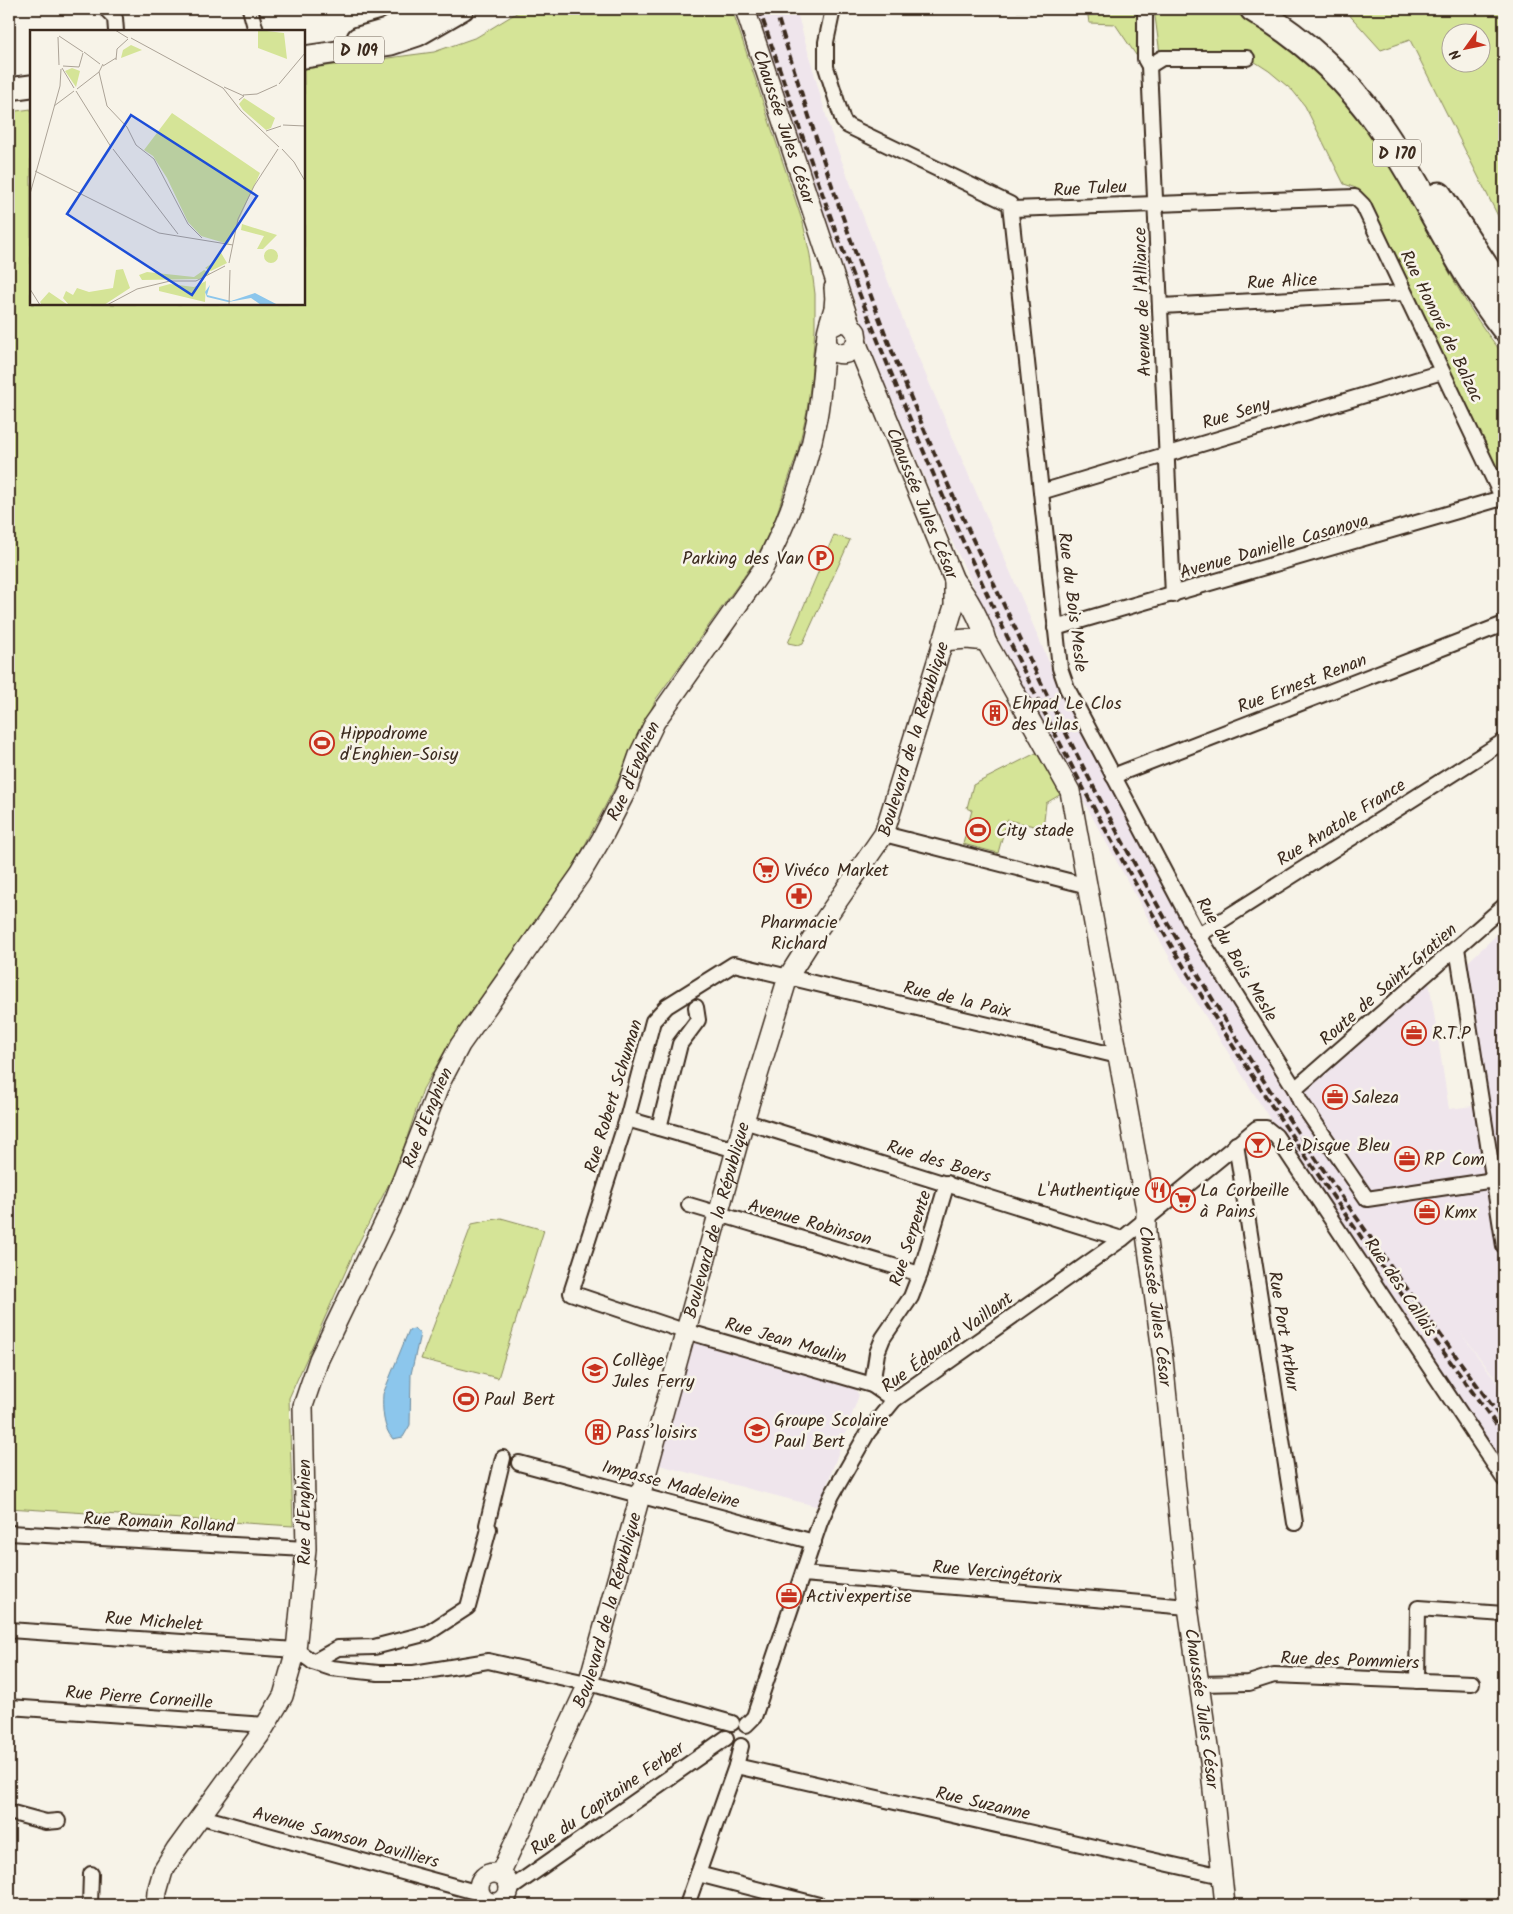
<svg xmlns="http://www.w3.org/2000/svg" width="1513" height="1914" font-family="Kalam,sans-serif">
<rect width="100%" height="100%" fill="#f7f3e8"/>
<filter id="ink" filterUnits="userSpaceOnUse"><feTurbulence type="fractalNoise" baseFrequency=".02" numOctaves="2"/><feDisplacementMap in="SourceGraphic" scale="10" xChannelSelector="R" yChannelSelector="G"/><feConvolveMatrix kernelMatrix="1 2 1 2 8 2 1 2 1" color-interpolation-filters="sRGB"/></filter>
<g filter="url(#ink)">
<!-- built -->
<g fill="#efe5ec">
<polygon points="754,9 796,9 831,133 910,338 1060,688 1212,970 1295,1100 1429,982 1449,1109 1473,1106 1453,976 1504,928 1504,1389 1459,1331 1504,1392 1504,1469 1449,1381 1317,1194 1177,971 1029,702 947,531 873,354"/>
<polygon points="699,1341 853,1386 859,1395 819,1507 659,1465 690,1346"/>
</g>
<!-- green -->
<g fill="#d5e497" stroke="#88875a" fill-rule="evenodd">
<polygon points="523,9 732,9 803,223 810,255 815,294 815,328 811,379 807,411 797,454 774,522 755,561 656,699 615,787 575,864 446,1049 423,1089 397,1168 356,1248 289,1398 293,1526 9,1508 9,112 31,109 31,304 304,304 304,69 434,52 477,37"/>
<polygon points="1016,9 1139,9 1140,57 1138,58 1115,24 1089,23 1087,9 1017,11"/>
<path d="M1154 9H1232C1300 43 1355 101 1393 166 1430 230 1456 298 1504 355V489L1363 197 1356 188 1344 184 1305 106 1293 91 1269 71 1243 54H1160Z"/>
<path d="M1344 9H1504V228L1410 40 1381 50ZM1450 32H1480V62H1450Z"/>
<polygon points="834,535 850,540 803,643 798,645 788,643"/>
<polygon points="1038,752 1063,793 1046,803 1043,828 1007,820 998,853 963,844 972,810 967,808 973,785"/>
<polygon points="501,1218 544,1230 498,1378 421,1359 472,1224"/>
</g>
<!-- water -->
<path fill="#8cc6ec" stroke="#6c889a" d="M414 1329 420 1334 411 1374 410 1425 403 1437 393 1439C383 1429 382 1408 383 1394L409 1330Z"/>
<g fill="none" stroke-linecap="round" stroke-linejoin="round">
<defs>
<g id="street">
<polyline points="106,9 115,18 116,31"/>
<polyline points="250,9 256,31"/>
<polyline points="833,9 826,42 826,67 843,121 848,126 1010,204 1060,668 1067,688 1194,928 1295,1089 1300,1101 1367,1199 1494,1180"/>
<polyline points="1145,9 1145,59 1149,66 1173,595"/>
<polyline points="1149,66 1162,58 1247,58"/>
<polyline points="1012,209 1355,197 1363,205 1504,501"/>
<polyline points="1162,306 1404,293"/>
<polyline points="1041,492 1442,372"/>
<polyline points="1055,628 1502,498"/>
<polyline points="1113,776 1504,624"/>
<polyline points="884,834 1088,886"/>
<polyline points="1199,935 1504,741"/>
<polyline points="1457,948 1504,1246"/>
<polyline points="1295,1089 1504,906"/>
<polyline points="627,1119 736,1150"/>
<polyline points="744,1121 1122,1239"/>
<polyline points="659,1128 680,1044 698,1020 696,1007"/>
<polyline points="1236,1144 1295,1523"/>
<polyline points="689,1205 920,1274"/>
<polyline points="872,1385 877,1353 883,1338 911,1297 920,1274 947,1183"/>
<polyline points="894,1400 872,1385 675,1328 571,1293 627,1119 653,1021 667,1006 734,964 1118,1056"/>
<polyline points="519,1463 814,1542"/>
<polyline points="9,1533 306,1549"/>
<polyline points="803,1574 1188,1607"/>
<polyline points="9,1630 296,1650 313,1662 331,1668 378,1673 414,1673 488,1661 600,1686 732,1723"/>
<polyline points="313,1662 338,1648 374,1647 428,1633 468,1607 489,1529 487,1525 503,1458"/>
<polyline points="1417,1681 1418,1608 1504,1614"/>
<polyline points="1199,1684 1249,1683 1274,1675 1472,1683"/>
<polyline points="9,1707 267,1725"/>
<polyline points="746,1725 754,1717 820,1522 832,1495 868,1432 894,1400 1122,1239 1257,1128 1266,1128 1276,1136 1504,1479"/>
<polyline points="736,1766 1222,1876"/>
<polyline points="9,1812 46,1822 58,1821"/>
<polyline points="202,1817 479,1893"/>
<polyline points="698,1874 819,1905"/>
<polyline points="510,1889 726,1738"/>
<polyline points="502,1902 510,1905"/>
<polyline points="90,1905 91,1874"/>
<polyline points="687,1905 736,1766 741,1746"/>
</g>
<g id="secondary">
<path id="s1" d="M745 9 850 324"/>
<path d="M829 328 841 322 850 324 856 332C859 344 851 357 837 353 817 347 831 321 834 308 835 301 835 294 834 288"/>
<path id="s2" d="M857 344 954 580C968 597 981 620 986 641L1070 791 1146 1210V1234L1163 1359 1188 1607 1210 1761 1225 1905"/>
<polyline points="942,641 967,639 986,641"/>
<circle cx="494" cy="1888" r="15"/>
<path id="s3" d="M500 1874 588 1684 744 1121 788 977 819 928 884 834 954 606V580"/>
<path id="s4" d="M156 1905 157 1892 163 1871 176 1850 259 1736 283 1696 296 1650 306 1549 303 1406 319 1359 391 1209 441 1081 460 1045 580 875 602 838 627 789 639 755 655 722 763 569C788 521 807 471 817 418 822 392 822 367 826 341"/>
</g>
<g id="primary">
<polyline points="358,38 386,30 425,9"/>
<polyline points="304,57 391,44 418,35 463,9"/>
<polyline points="9,89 31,86"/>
</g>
<g id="highway">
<path d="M1253 9C1302 38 1345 77 1378 124 1425 190 1455 265 1504 328"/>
<polyline points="1439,195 1504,295"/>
</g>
</defs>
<!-- street casing -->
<use href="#street" stroke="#3b2a1e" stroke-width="18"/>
<!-- secondary casing -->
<use href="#secondary" stroke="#3b2a1e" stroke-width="22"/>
<!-- primary casing -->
<use href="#primary" stroke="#3b2a1e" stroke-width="25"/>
<!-- highway casing -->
<use href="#highway" stroke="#3b2a1e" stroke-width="29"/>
<!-- street -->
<use href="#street" stroke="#f7f3e8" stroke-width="14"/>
<!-- secondary -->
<use href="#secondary" stroke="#f7f3e8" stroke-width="19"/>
<!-- primary -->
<use href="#primary" stroke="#f7f3e8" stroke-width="21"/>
<!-- highway -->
<use href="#highway" stroke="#f7f3e8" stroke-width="25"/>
<!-- rail -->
<g stroke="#3b2a1e" stroke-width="4" stroke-dasharray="8 4" stroke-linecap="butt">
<path d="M759 9C790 98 819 189 853 277 932 482 1023 683 1130 874 1240 1071 1371 1254 1504 1435"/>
<path d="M775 9C809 119 845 228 886 336 925 436 969 534 1016 630 1083 773 1158 913 1242 1047 1324 1176 1414 1299 1504 1422"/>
</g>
</g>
</g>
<!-- icons -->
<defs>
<symbol id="parking-ring" viewBox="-11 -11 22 22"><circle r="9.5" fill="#f7f3e8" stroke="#c8321e" stroke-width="1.5"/><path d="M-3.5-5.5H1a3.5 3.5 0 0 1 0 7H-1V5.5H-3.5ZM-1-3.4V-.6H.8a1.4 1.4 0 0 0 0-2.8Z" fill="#c8321e"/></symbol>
<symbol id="building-ring" viewBox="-11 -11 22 22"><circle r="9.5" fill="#f7f3e8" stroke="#c8321e" stroke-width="1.5"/><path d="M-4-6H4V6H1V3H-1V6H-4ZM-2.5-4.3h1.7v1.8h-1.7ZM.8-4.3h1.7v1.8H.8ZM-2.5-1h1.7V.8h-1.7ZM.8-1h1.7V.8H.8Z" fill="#c8321e"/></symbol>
<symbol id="stadium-ring" viewBox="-11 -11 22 22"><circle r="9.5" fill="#f7f3e8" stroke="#c8321e" stroke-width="1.5"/><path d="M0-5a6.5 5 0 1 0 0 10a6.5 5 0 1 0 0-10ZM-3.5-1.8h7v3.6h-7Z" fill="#c8321e"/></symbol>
<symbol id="supermarket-ring" viewBox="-11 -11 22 22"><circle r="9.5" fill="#f7f3e8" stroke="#c8321e" stroke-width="1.5"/><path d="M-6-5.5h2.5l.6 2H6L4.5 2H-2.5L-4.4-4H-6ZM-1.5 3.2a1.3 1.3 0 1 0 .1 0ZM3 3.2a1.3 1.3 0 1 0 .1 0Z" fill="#c8321e"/></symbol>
<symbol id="pharmacy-ring" viewBox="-11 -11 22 22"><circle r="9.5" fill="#f7f3e8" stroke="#c8321e" stroke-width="1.5"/><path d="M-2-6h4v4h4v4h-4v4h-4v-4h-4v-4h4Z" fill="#c8321e"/></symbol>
<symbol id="office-ring" viewBox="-11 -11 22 22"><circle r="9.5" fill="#f7f3e8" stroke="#c8321e" stroke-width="1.5"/><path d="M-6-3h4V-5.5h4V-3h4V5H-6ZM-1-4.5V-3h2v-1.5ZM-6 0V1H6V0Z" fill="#c8321e"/></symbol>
<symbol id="bar-ring" viewBox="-11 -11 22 22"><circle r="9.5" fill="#f7f3e8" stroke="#c8321e" stroke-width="1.5"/><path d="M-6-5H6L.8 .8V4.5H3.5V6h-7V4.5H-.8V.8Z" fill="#c8321e"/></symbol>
<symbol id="restaurant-ring" viewBox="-11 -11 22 22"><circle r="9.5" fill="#f7f3e8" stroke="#c8321e" stroke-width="1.5"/><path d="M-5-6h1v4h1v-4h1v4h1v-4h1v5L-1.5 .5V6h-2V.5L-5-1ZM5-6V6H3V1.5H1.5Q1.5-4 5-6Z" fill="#c8321e"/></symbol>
<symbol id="school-ring" viewBox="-11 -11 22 22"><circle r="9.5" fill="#f7f3e8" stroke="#c8321e" stroke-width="1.5"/><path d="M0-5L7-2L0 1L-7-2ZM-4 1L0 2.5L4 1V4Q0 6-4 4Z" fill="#c8321e"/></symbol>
</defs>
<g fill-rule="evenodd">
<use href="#parking-ring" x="807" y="544" width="28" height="28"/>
<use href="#building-ring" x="981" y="699" width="28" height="28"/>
<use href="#stadium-ring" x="308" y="729" width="28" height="28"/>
<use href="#stadium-ring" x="964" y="816" width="28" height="28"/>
<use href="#supermarket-ring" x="752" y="856" width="28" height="28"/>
<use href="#pharmacy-ring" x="785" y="882" width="28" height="28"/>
<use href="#office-ring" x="1400" y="1019" width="28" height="28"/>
<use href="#office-ring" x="1321" y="1083" width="28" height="28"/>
<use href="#bar-ring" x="1244" y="1131" width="28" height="28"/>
<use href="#office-ring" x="1393" y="1145" width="28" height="28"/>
<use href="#restaurant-ring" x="1144" y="1176" width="28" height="28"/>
<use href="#supermarket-ring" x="1169" y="1186" width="28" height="28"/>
<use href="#office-ring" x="1413" y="1198" width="28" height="28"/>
<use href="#school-ring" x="581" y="1356" width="28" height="28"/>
<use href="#stadium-ring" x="452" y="1385" width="28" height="28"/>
<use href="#school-ring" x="743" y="1416" width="28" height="28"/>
<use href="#building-ring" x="584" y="1418" width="28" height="28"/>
<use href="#office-ring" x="775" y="1582" width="28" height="28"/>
</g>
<g text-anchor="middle" stroke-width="5" stroke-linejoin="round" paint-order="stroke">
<!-- shield labels -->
<g fill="#f7f3e8" stroke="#73665b" stroke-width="1">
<rect x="334" y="36.5" width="50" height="27" rx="4"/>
<rect x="1373" y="139.5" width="48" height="27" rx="4"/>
</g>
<g font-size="16" font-weight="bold" fill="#3b2a1e">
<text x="359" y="56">D 109</text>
<text x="1397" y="159">D 170</text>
</g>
<!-- street labels -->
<g font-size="18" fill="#3b2a1e" stroke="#f7f3e8">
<text dy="6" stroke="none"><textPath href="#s1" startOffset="124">Chaussée Jules César</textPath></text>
<text transform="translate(1090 188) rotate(-3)" y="6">Rue Tuleu</text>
<text transform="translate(1282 281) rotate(-3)" y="6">Rue Alice</text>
<text transform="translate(1142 302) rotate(-92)" y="6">Avenue de l'Alliance</text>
<text transform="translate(1442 326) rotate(64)" y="6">Rue Honoré de Balzac</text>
<text transform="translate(1236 413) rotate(-17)" y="6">Rue Seny</text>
<text dy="6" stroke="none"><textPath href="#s2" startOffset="172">Chaussée Jules César</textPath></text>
<text transform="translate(1274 546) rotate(-16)" y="6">Avenue Danielle Casanova</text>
<text transform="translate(1073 602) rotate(83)" y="6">Rue du Bois Mesle</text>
<text transform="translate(1302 683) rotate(-21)" y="6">Rue Ernest Renan</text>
<text dy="6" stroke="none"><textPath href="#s3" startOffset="1216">Boulevard de la République</textPath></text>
<text dy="6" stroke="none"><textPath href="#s4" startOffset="1259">Rue d'Enghien</textPath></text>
<text transform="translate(1341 822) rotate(-32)" y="6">Rue Anatole France</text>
<text transform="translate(1237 959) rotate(59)" y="6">Rue du Bois Mesle</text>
<text transform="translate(1388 984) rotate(-41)" y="6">Route de Saint-Gratien</text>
<text transform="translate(957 999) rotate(13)" y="6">Rue de la Paix</text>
<text transform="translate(613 1096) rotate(-73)" y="6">Rue Robert Schuman</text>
<text dy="6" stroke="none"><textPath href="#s4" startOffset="854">Rue d'Enghien</textPath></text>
<text transform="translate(939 1161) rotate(17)" y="6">Rue des Boers</text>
<text dy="6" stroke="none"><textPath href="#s3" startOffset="691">Boulevard de la République</textPath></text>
<text transform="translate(810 1222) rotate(16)" y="6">Avenue Robinson</text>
<text transform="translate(910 1238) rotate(-72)" y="6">Rue Serpente</text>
<text transform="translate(1401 1287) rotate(56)" y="6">Rue des Callais</text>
<text dy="6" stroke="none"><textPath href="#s2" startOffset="1019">Chaussée Jules César</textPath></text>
<text transform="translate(1284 1331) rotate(81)" y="6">Rue Port Arthur</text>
<text transform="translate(786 1340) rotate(16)" y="6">Rue Jean Moulin</text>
<text transform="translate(947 1342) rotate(-36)" y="6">Rue Édouard Vaillant</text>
<text transform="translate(671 1484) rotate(15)" y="6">Impasse Madeleine</text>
<text transform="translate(304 1512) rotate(-90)" y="6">Rue d'Enghien</text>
<text transform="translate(159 1522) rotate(3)" y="6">Rue Romain Rolland</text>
<text transform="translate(997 1572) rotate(5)" y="6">Rue Vercingétorix</text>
<text dy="6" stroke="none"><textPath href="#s3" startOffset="286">Boulevard de la République</textPath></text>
<text transform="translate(154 1621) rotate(4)" y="6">Rue Michelet</text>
<text transform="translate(1350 1660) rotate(2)" y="6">Rue des Pommiers</text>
<text transform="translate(139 1697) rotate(4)" y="6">Rue Pierre Corneille</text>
<text dy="6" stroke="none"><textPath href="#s2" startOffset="1424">Chaussée Jules César</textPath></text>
<text transform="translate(607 1798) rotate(-35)" y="6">Rue du Capitaine Ferber</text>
<text transform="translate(983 1803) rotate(13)" y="6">Rue Suzanne</text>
<text transform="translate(346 1837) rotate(15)" y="6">Avenue Samson Davilliers</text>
</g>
<!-- poi labels -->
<g font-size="18" fill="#3b2a1e" stroke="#f7f3e8" text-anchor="start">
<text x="804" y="564" text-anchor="end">Parking des Van</text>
<text x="1012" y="709">Ehpad Le Clos<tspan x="1012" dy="21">des Lilas</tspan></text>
<text x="340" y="739">Hippodrome<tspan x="340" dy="21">d'Enghien-Soisy</tspan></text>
<text x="996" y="836">City stade</text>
<text x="784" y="876">Vivéco Market</text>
<text x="799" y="928" text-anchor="middle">Pharmacie<tspan x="799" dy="21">Richard</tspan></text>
<text x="1432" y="1039">R.T.P</text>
<text x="1352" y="1103">Saleza</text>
<text x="1276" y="1151">Le Disque Bleu</text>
<text x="1424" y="1165">RP Com</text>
<text x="1140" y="1196" text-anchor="end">L'Authentique</text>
<text x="1200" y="1196">La Corbeille<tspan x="1200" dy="21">à Pains</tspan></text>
<text x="1444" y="1218">Kmx</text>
<text x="612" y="1366">Collège<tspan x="612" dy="21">Jules Ferry</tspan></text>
<text x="484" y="1405">Paul Bert</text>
<text x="774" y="1426">Groupe Scolaire<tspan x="774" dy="21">Paul Bert</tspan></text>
<text x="616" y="1438">Pass’loisirs</text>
<text x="806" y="1602">Activ'expertise</text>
</g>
</g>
<!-- overview -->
<g transform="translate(30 30)">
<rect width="275" height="275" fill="#f7f3e8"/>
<path d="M228 0 254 3 257 29 228 18ZM101 15 112 20 91 28 93 20ZM42 38 50 41 46 57 35 41ZM214 68 245 88 241 98 236 100 213 80 209 74ZM142 83 230 143 198 214 171 206 158 192 137 148 123 126 114 120ZM212 194 247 205 233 219H227L234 206 211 200ZM234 226a7 7 0 1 1 14 0a7 7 0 1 1-14 0ZM190 221 197 233 181 241 175 238 184 232ZM93 239 100 258 74 275H39L33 268 36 261 43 265 47 258 59 262 83 258 86 240ZM174 240 180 243 169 249 112 250 109 245 117 242 164 247ZM176 251 175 272 129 261V257L140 254 164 257ZM19 262 38 275H12L10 272Z" fill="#d5e497"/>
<path d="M180 255 177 265 201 271 225 263 248 275H231L221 268 198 272 177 267 175 262Z" fill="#8cc6ec"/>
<path fill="none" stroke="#aca397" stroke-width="1" d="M85 0 98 8M29 6 53 22M28 7 29 35M101 8 193 58 211 81 249 117M54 22 70 34M86 30 87 19 98 9M33 36 49 37 53 23M73 36 86 28M32 38 44 58M69 42 77 76 97 97 106 115 124 129 158 194 172 208M249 54 275 23M194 57 214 66 209 70M47 59 69 42 73 34M46 61 81 117M213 65 227 64 247 55M24 76 44 61M253 95 275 96M236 101 251 96M83 119 148 204M252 119 264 132 275 151M5 141 129 203 203 215M0 164 30 56 31 39M199 233 208 189 224 156 248 119M0 259 10 275M77 275 107 259 140 251H166L195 236M199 275 200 240"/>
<path fill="#1d4ed8" fill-opacity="0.15" stroke="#1d4ed8" stroke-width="2.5" d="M101 85 227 166 162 265 37 184Z"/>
<rect width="275" height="275" fill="none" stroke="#3b2a1e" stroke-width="2.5"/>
</g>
<!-- margin -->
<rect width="1513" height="1914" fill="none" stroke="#f7f3e8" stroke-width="30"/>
<rect x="15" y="15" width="1483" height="1884" fill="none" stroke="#3b2a1e" stroke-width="2" filter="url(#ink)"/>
<!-- north arrow -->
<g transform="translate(1466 48) rotate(237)"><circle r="24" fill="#f7f3e8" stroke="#aca397"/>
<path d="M0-4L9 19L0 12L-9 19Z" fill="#c8321e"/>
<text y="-8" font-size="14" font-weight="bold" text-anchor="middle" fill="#3b2a1e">N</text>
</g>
</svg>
